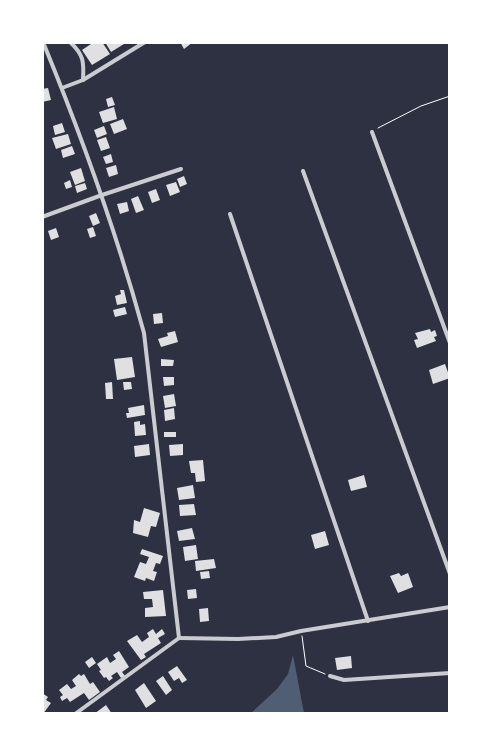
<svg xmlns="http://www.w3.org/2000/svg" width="492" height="756" font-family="'Work Sans',sans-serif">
<rect width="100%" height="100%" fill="#2d3142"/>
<!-- water -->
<polygon fill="#4f5d75" points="293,655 304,713 251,713 277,689 288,674"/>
<!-- building -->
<g fill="#e0e0e3">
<polygon points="94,42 102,42 110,54 92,65 82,50"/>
<polygon points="105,42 123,42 124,44 111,52"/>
<polygon points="180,42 193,42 184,49"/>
<polygon points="48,88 51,100 42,102 42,89"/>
<polygon points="112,97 115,105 108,107 106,99"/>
<polygon points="114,107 117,119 103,123 99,112"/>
<polygon points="123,119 127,129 114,134 110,124"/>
<polygon points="62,123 65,132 55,135 53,126"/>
<polygon points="104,126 107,134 97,138 94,130"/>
<polygon points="68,134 71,144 56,149 52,138"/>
<polygon points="106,137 110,148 101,151 97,140"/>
<polygon points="72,146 75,154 63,158 61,150"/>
<polygon points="111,154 113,162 106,164 103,157"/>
<polygon points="116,165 118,174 109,177 106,168"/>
<polygon points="81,168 85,181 75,185 70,172"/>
<polygon points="184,176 187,184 180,187 177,179"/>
<polygon points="70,180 72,187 66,189 64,183"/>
<polygon points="176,182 180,192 170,196 166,185"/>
<polygon points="85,183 87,189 77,193 75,186"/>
<polygon points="156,189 160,200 152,203 148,192"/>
<polygon points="138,196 144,210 136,213 131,199"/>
<polygon points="127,202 129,211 120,214 117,204"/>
<polygon points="96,213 100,223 93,226 89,216"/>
<polygon points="93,227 96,236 90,238 87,229"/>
<polygon points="56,228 59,237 51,240 48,231"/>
<polygon points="120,290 124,290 127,303 117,305 115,296 121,294"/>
<polygon points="125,307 127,314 115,317 113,310"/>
<polygon points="162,313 163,323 154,324 153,314"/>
<polygon points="430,329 431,332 435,330 437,336 434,337 436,341 417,348 414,340 418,339 415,333"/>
<polygon points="175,331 178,342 161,347 158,339 168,336 167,333"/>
<polygon points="132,357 135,377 117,380 114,359"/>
<polygon points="161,359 174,360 173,366 161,366"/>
<polygon points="445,364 450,378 433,384 429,370"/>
<polygon points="163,377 174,377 174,385 164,386"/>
<polygon points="112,382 113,399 106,399 105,383"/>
<polygon points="123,382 131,382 132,389 124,390"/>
<polygon points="174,394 176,406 165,408 163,396"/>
<polygon points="144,405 145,415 127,418 126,413 129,413 128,408"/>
<polygon points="174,408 175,419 165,421 164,410"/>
<polygon points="140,421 140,425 145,424 146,435 135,436 134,422"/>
<rect x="164" y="432" width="12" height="5"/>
<polygon points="149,444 150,455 135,457 134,446"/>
<polygon points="183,444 183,455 170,456 169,445"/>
<polygon points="203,460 205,481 196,482 195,473 191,473 189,461"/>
<polygon points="364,475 367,487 351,491 348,480"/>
<polygon points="193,485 195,498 179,500 177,488"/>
<polygon points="194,504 196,515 180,516 179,505"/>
<polygon points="144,508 160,513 156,527 151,526 148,537 133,533 134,520 140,522"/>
<polygon points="192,528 195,539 179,541 177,531"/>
<polygon points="325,531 329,545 315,549 311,535"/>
<polygon points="196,545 198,559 185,561 183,547"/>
<polygon points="142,549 163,556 160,564 156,563 153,571 157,572 154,581 146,578 145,581 134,577 140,562 146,564 149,557 140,554"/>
<polygon points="214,559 216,568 196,571 195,561"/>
<polygon points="209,571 210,578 201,579 200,572"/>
<polygon points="399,573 401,576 408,573 413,587 398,593 390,576"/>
<polygon points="196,589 197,598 188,599 187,590"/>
<polygon points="163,590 166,616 145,617 145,608 153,607 152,599 144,599 143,592"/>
<polygon points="208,608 209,621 200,622 199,609"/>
<polygon points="153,629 156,634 162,629 165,634 158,638 161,643 144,654 146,657 141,660 127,641 137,635 142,642 149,637 147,633"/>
<polygon points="119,651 129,667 122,672 125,676 121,678 117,672 111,676 113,678 109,681 106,677 104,678 99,671 101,670 97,664 107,657 110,663 116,659 113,655"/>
<polygon points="351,656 352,668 337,670 335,658"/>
<polygon points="92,657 96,663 89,668 85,662"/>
<polygon points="177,666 187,680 182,683 179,678 174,681 168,672"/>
<polygon points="79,674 81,676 84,674 90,684 93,682 100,692 89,700 84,693 70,702 67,698 62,701 60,697 63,695 59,690 67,684 71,689 76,686 72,680"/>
<polygon points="163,676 172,690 166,695 156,681"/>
<polygon points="144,683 156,701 146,708 135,690"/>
<polygon points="42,693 48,697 46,700 51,703 43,714"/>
<polygon points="106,705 112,714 94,714"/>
</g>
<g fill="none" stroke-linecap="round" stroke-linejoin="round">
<!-- path -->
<g stroke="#fff" stroke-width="1">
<polyline points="378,128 421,106 450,96"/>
<polyline points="302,636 306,666 325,674"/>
</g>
<!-- minor -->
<g stroke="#caccd0" stroke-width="4">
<path d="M43 42C82 137 117 234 144 333L179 638"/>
<path d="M70 42C84 55 84 62 83 80"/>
<polyline points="62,88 83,80 145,42"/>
<polyline points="372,132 450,343"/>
<polyline points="303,171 450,574"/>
<polyline points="230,214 368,621"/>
<polyline points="42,217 102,195 181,169"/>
<polyline points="179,638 238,639 276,637 301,631 450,607"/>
<polyline points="330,676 344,680 450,673"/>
<polyline points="75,714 179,638"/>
</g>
</g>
<!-- border -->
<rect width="492" height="756" fill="none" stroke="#ffffff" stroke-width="88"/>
</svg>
